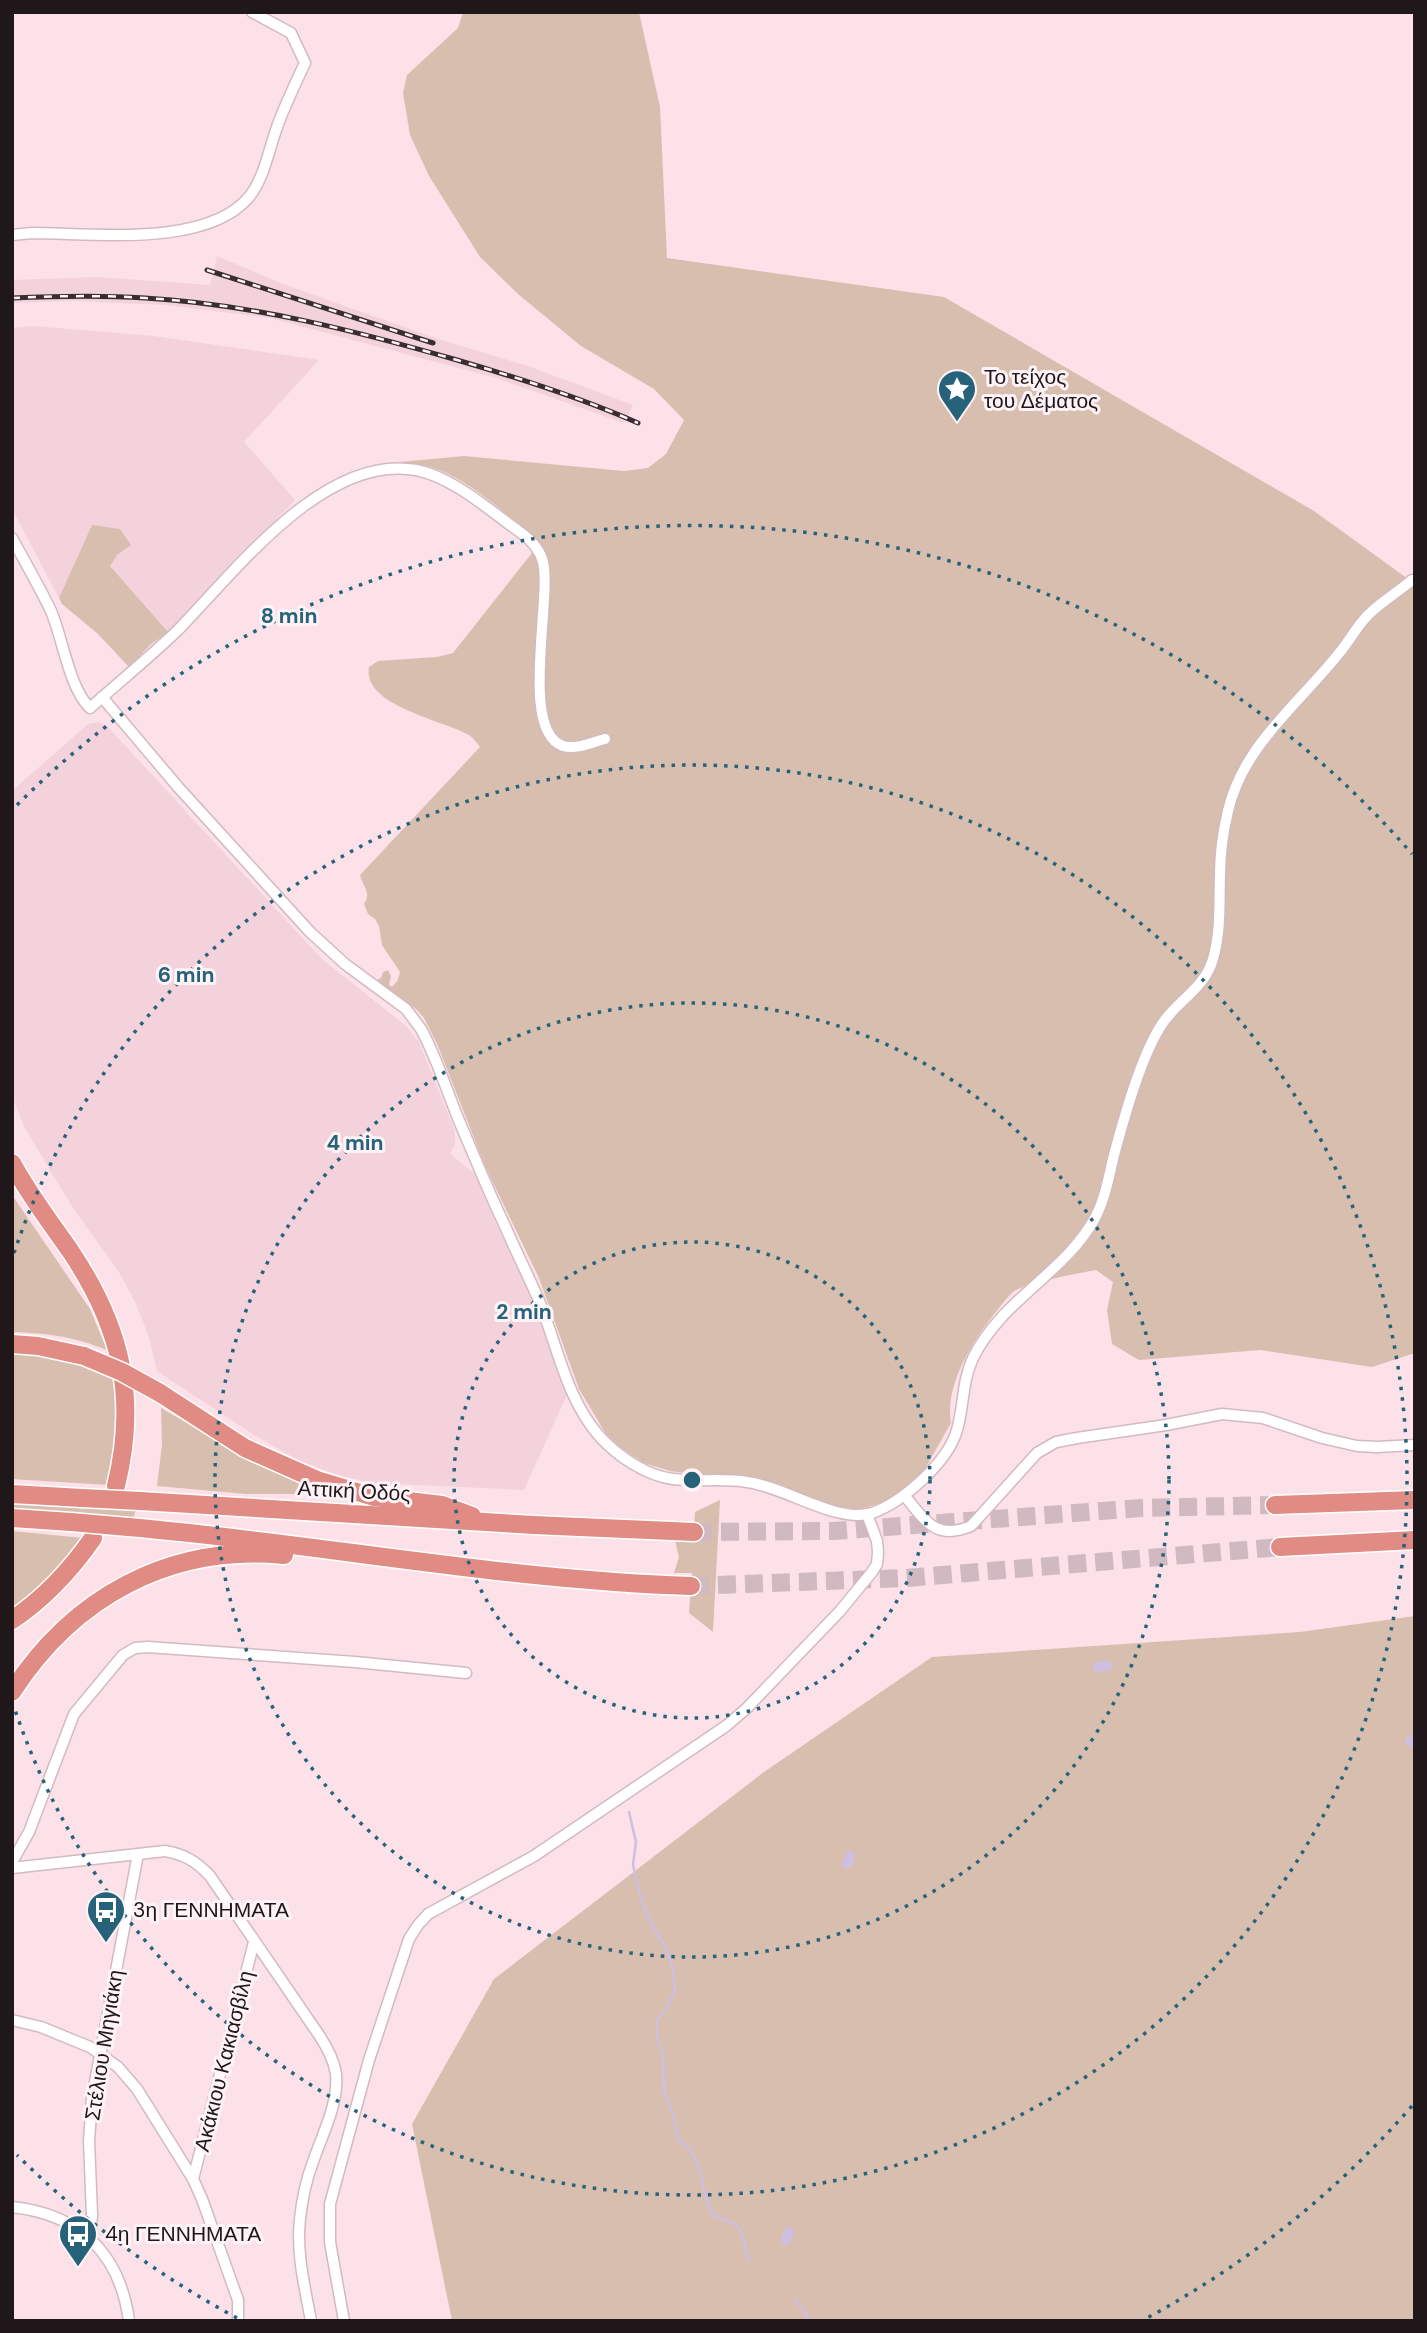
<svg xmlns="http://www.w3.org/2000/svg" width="1427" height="2333" font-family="'DM Sans',sans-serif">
<rect width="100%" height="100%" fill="#fce1e9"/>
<!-- built -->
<g fill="#f4d2db">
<polygon points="217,256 283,284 438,339 528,366 633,405 624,423 496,378 270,318 166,305 72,301 12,303 12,280 97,277 210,285"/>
<polygon points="33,326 154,336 319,360 244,442 295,500 168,632 109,565 117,555 130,545 64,591 59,598 12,509 12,328"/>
<polygon points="98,722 107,726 322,959 405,1025 419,1042 455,1131 455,1144 450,1154 474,1173 499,1230 525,1281 567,1395 524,1490 371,1483 335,1474 296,1459 254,1435 157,1371 148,1334 135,1302 119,1272 75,1211 45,1162 24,1126 12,1097 12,791 88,724"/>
</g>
<!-- green -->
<g fill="#d8beae">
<path d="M463 12H639L660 107 667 258 944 297 1314 511 1415 584V1353L1372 1367 1260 1350 1139 1360 1112 1344 1107 1310 1113 1282 1096 1270C1080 1273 1024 1283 1013 1292 1008 1296 1003 1303 999 1308 975 1337 944 1384 951 1423L925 1469 927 1470C910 1496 877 1505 848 1512L847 1507 834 1508 776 1485 743 1477 700 1475 670 1471 644 1463 621 1448 606 1434 579 1389 539 1278 485 1166 438 1046 424 1018 416 1009 375 981 381 978 383 972 388 970 391 976 389 985 392 987 398 980 400 972 382 945 379 926 375 919 368 914 364 904C372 893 363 887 360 875L480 747C477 743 473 738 469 735 444 720 362 706 369 667L378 661 437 657 453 653 539 544C511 517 466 476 427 466 416 463 401 464 389 463L464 456 624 471 648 468 666 454 684 420 654 389 581 346 518 294 480 257 429 176 410 135 403 93 407 75 458 28Z"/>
<polygon points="92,525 120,529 131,545 117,555 110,566 168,632 150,645 129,667 98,634 62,604 59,598"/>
<path d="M12 1195 90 1309 107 1350C74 1337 48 1333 12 1332Z"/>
<path d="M12 1353C50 1354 83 1364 117 1379L118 1432 108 1485 12 1479Z"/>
<polygon points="161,1408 246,1457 320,1494 246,1494 157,1486 162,1445"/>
<polygon points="720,1500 713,1632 689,1613 692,1573 674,1573 679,1557 675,1541 693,1541 695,1512"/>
<polygon points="12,1503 136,1510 133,1518 12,1508"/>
<path d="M12 1531 83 1538C62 1568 42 1588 12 1611Z"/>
<polygon points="1415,1616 1415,2321 452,2321 412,2124 494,1979 764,1772 932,1657 1300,1632"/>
</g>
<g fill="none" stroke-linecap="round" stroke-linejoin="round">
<!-- stream -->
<g stroke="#cebee1" stroke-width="2.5">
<path d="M629 1812 636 1842 633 1865 641 1898 653 1927 665 1946 673 1968 675 1990 668 2006 657 2020V2037L663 2055 664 2092 674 2117 678 2139 690 2150 698 2164 707 2202 713 2216C748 2225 739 2231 749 2261"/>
<polyline points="795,2300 811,2321"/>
</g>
<!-- canal -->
<g stroke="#cebee1" stroke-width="10">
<polyline points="1098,1667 1107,1666"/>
<polyline points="1410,1741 1415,1740"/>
<polyline points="847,1864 850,1856"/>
<polyline points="786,2240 789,2232"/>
</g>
<!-- motorway-tunnel -->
<g stroke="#d0b9c0" stroke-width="18" stroke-dasharray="18 9" stroke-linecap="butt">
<polyline points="694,1532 834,1531 1141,1508 1275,1505"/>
<polyline points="691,1586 906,1578 1280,1547"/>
</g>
<defs>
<g id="minor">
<path d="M12 235 32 233C93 233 206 248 249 197 264 179 269 149 277 127 285 105 295 84 305 63L291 33 252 12"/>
<path d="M12 538C25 562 39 586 51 611 63 639 69 688 90 708 119 682 150 657 178 630 235 572 324 453 416 470 453 477 490 511 520 532 531 540 540 549 543 562 552 599 519 731 563 746 577 750 592 742 605 739"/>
<path d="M102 697 178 787 310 932 345 964 406 1009 421 1029C437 1058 447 1092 460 1123 475 1158 489 1193 505 1226 516 1252 529 1277 540 1303 558 1348 567 1401 601 1438 619 1457 647 1476 673 1479 698 1482 723 1478 747 1482 786 1487 837 1524 872 1513 903 1502 948 1462 957 1430 964 1406 962 1381 973 1358 1001 1300 1065 1273 1095 1218 1105 1199 1109 1176 1114 1155 1124 1118 1141 1056 1162 1024 1178 1000 1205 988 1213 959 1221 931 1219 904 1220 875 1220 854 1223 832 1228 811 1243 745 1300 703 1340 652 1350 640 1357 626 1368 615 1381 602 1398 592 1412 580"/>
<path d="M904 1495C925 1520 935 1541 971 1526L1037 1453 1056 1442 1077 1438 1166 1425 1222 1414 1263 1418 1322 1438 1357 1446 1377 1447 1415 1445"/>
<polyline points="12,1862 29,1832 74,1714 123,1655 135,1648 148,1647 355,1662 466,1673"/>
<path d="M12 1868 165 1851C184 1854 197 1862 210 1876L319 2035C327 2047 334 2060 336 2074 339 2103 322 2135 313 2162 306 2180 302 2200 300 2219 296 2253 305 2288 311 2321"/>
<polyline points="12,2020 41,2027 90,2047 118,2067 137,2089 193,2179 202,2199 238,2300 238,2321"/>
<polyline points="193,2179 254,1942"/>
<path d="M12 2207C79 2214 120 2253 129 2321"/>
<polyline points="90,2237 92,2215 89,2141 92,2098 138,1854"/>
<polyline points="344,2321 330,2242 330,2204 369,2060 409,1939 418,1925 428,1914 534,1856 726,1726 746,1709 840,1611 872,1572 877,1564 878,1552 877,1541 867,1514"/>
</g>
<g id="motorway">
<path d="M12 1163C29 1195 51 1223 71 1252 121 1327 138 1397 116 1486"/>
<polyline points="12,1344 38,1346 84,1356"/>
<polyline points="160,1393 245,1448 317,1480 374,1497 442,1505 472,1516"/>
<polyline points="12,1494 82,1498"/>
<polyline points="140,1501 534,1525 694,1532"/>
<polyline points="1275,1505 1415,1500"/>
<polyline points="12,1518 71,1522"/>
<path d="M128 1527C316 1543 502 1580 691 1586"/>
<polyline points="1280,1547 1415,1540"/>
<path d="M12 1620C45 1598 70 1571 93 1538"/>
<path d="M12 1692C73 1597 170 1544 284 1555"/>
</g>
</defs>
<!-- minor casing -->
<use href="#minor" stroke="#d3bac1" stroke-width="13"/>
<!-- motorway casing -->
<use href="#motorway" stroke="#fff" stroke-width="21"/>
<!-- minor -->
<use href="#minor" stroke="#fff" stroke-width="10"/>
<!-- motorway -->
<use href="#motorway" stroke="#e08b83" stroke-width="18"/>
<defs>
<g id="rail">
<polyline points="207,270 433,343"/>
<path d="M12 298C56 296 101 295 145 298 251 304 356 331 457 360 519 378 579 397 638 423"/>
</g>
</defs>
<!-- rail casing -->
<use href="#rail" stroke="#382d31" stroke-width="5"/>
<!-- rail -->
<use href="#rail" stroke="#fef3f6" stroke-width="2.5" stroke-dasharray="8" stroke-linecap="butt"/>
<defs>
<g id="motorway-bridge">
<polyline points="84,1356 122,1372 160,1393"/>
<polyline points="82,1498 140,1501"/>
<polyline points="71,1522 128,1527"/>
</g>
</defs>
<!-- motorway-bridge casing -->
<use href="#motorway-bridge" stroke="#fff" stroke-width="21" stroke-linecap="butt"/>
<!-- motorway-bridge -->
<use href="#motorway-bridge" stroke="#e08b83" stroke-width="18"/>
</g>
<!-- distance rings -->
<g fill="none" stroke="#26637a" stroke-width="3.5" stroke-dasharray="3.5 7">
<circle cx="692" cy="1480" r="238"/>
<circle cx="692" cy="1480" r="477"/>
<path d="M14 1253A715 715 0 1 1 14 1707"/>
<path d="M1412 2106A954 954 0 0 1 1147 2318M237 2318A954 954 0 0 1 17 2155M17 805A954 954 0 0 1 1412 854"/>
</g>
<!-- icons -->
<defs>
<symbol id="sight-pin" viewBox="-11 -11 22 30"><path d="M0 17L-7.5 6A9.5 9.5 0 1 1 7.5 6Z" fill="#26637a" stroke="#fef3f6"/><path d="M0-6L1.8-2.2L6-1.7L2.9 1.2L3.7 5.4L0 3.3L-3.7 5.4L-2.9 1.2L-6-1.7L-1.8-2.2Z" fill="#fff"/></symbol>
<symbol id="bus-pin" viewBox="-11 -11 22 30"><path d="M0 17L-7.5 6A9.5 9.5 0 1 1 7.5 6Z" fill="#26637a" stroke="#fef3f6"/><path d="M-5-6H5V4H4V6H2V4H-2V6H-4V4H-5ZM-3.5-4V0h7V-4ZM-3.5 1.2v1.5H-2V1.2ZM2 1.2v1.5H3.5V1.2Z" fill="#fff"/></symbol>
</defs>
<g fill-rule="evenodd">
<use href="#sight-pin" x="935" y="367" width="44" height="60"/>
<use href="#bus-pin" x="84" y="1888" width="44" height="60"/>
<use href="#bus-pin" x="56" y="2212" width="44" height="60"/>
</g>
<g text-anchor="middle" stroke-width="6" stroke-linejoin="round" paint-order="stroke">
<!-- poi labels -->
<g font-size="21" fill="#20171a" stroke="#fef3f6" text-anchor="start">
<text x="984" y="384">Το τείχος<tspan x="984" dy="24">του Δέματος</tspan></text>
<text x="133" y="1917">3η ΓΕΝΝΗΜΑΤΑ</text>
<text x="105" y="2241">4η ΓΕΝΝΗΜΑΤΑ</text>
</g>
<!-- street labels -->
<g font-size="21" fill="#20171a" stroke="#fef3f6">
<text transform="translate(354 1491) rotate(3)" y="7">Αττική Οδός</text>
<text transform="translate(104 2045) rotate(-81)" y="7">Στέλιου Μηγιάκη</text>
<text transform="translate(224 2061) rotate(-76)" y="7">Ακάκιου Κακιασβίλη</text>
</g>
</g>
<circle cx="692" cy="1480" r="10" fill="#26637a" stroke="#fef3f6" stroke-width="3.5"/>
<g font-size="21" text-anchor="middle" font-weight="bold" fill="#26637a" stroke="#fef3f6" stroke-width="6" stroke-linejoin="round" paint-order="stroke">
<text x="289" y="623">8 min</text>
<text x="186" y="982">6 min</text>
<text x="355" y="1150">4 min</text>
<text x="524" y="1319">2 min</text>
</g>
<!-- border -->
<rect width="1427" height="2333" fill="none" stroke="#20171a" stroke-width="28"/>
</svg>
